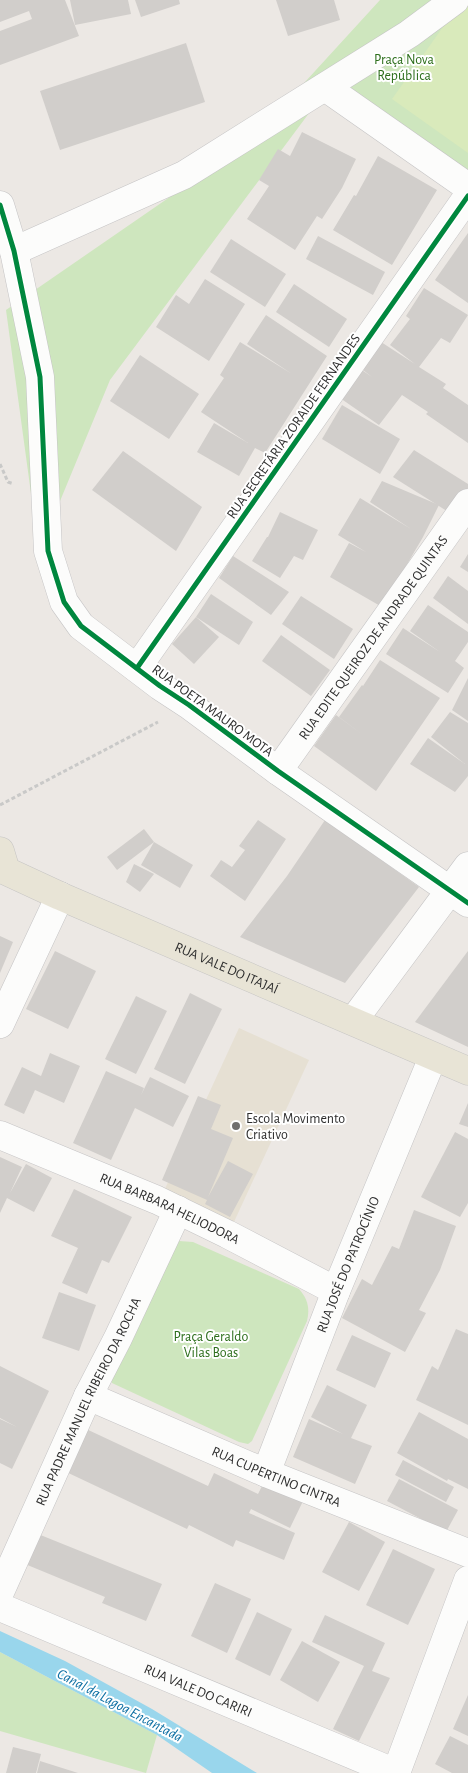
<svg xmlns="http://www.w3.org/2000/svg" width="468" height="1773" font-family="'Alegreya Sans',sans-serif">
<rect width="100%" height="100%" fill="#ece8e4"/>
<!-- education -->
<polygon fill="#e6e0d3" points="239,1028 309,1060 233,1224 164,1191"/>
<!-- green -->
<g fill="#cee6be">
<polygon points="380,0 468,0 468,195 327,89 110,380 39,552 6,310 251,141"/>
<path d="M179 1241 193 1242 299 1289C308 1299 310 1309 307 1321L252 1441 248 1444 239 1442 112 1383 110 1378Z"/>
<polygon points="0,1652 157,1735 146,1773 0,1731"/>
</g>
<!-- pitch -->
<polygon fill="#d9eabb" points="462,0 468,0 468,153 392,99"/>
<!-- water -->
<polygon fill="#99d6ec" points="0,1631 65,1661 152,1709 257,1773 212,1773 157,1735 0,1652"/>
<!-- building -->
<g fill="#d1cecb">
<polygon points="0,0 65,0 79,36 0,65 0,31 32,19 29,11 0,22"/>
<polygon points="70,0 128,0 131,14 75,25"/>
<polygon points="135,0 179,0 180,4 141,17"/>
<polygon points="276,0 334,0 340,20 288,36"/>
<polygon points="186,43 205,102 60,150 40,91"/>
<polygon points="302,132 356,159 342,188 322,219 317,216 295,250 247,219 269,186 259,180 278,149 290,156"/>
<polygon points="378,156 437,190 392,265 333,230 354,195 356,196"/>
<polygon points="468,233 468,303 435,280"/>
<polygon points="318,236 385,272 373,295 306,259"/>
<polygon points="231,239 286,274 265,307 210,272"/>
<polygon points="205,279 245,304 209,361 156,327 176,295 189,304"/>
<polygon points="294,284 347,319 329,347 276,312"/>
<polygon points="424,288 468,315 450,343 441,338 419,367 446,384 443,388 468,405 468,443 426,414 428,412 402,395 379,425 340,398 359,368 372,377 363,370 381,342 415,364 390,345 410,319 406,316"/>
<polygon points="266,315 327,356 265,453 255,448 239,476 197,452 214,423 248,443 201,412 224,378 220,375 240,342 292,374 247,344"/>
<polygon points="140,355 199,394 169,439 110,401"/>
<polygon points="342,405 400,439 380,474 322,439"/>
<polygon points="414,450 468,484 468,488 450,513 393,477"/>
<polygon points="123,451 202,507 176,551 92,490"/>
<polygon points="382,481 439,505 423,537 382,607 330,577 349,543 366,552 338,535 360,498 411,529 370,502"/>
<polygon points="280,512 318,530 303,560 294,556 280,578 252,561 267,537 268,537"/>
<polygon points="468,554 468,572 460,567"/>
<polygon points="233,556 289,592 271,615 219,578"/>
<polygon points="448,576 468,591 468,624 433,598"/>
<polygon points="211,594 253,622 239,645 196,617"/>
<polygon points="301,596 353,629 334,659 282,624"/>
<polygon points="428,605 468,632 468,642 455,661 464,668 448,693 386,654 403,628 440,652 410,631"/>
<polygon points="196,617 219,637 194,664 172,644"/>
<polygon points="281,635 330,670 311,696 262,661"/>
<polygon points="380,660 440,698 376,791 314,746 336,715 363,735 339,717 362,685 363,686"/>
<polygon points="468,678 468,721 452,710"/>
<polygon points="450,712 468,723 468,776 455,792 410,764 428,738 465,764 431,737"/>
<polygon points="258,820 286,839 245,901 210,876 221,860 232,867 245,850 239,846"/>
<polygon points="325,820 419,887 345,983 240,937 287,876"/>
<polygon points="144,829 154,842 117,870 107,857"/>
<polygon points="154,842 193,865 180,888 141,865"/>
<polygon points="134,864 154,874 140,892 126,882"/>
<polygon points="0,936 13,942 0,973"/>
<polygon points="55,951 96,971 68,1029 26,1009"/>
<polygon points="468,951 468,1047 415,1022"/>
<polygon points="190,993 222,1009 185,1084 154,1069"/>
<polygon points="136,996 167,1011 136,1074 105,1059"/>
<polygon points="50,1053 80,1066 64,1103 35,1090 24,1114 4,1105 22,1067 41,1076"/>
<polygon points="106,1071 144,1088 141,1095 150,1077 189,1096 173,1127 135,1108 111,1160 73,1143"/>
<polygon points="198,1096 221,1105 211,1129 233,1138 208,1197 228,1161 253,1174 230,1217 205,1204 207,1200 162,1180"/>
<polygon points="468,1103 468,1127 459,1124"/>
<polygon points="455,1132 468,1139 468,1203 460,1217 421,1197"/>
<polygon points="0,1157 22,1167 10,1193 26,1164 52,1178 34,1212 7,1198 0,1213"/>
<polygon points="74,1189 132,1217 109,1263 102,1260 87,1294 62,1283 78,1248 51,1236"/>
<polygon points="414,1210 456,1226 440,1270 419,1310 426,1313 405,1352 342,1318 362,1279 372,1285 392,1246 399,1249"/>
<polygon points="59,1292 96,1305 79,1351 42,1338"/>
<polygon points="456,1329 468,1334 468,1425 416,1400 432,1366 438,1370"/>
<polygon points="352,1335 391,1353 375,1388 336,1370"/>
<polygon points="0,1366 49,1391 12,1469 0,1463 0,1419 17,1427 0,1418"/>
<polygon points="327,1385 367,1405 351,1438 372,1446 355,1484 293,1457 309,1419 343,1434 311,1417"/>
<polygon points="419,1412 468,1439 468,1489 448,1479 447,1481 397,1453"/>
<polygon points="84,1428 208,1486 214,1473 258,1494 265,1480 304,1499 290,1528 251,1509 249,1513 295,1533 284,1560 236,1540 233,1547 189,1525 187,1529 62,1470"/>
<polygon points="403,1460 454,1487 446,1502 395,1475"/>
<polygon points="399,1479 458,1510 446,1532 387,1501"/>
<polygon points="349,1522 385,1542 359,1591 322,1572"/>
<polygon points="38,1534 162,1584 146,1621 102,1603 105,1597 25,1564"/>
<polygon points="393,1549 435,1569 408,1625 366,1605"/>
<polygon points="215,1583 251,1599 227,1653 191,1636"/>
<polygon points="257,1612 292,1629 270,1676 235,1659"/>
<polygon points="325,1615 385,1643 372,1671 390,1678 359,1741 333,1729 364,1666 312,1642"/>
<polygon points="302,1641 340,1662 318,1702 280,1680"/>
<polygon points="468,1695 468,1736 453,1729"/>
<polygon points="450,1736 468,1745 468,1773 452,1773 435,1764"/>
<polygon points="13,1747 41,1754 36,1773 6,1773"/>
<polygon points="40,1761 78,1773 37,1773"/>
</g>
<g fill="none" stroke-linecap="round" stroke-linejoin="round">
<defs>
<g id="minor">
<polyline points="325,87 468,187"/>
<polyline points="0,205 14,251 40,377 48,551 64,602 81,626 160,686 189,705 278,771 468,903"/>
<polyline points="14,251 184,175 409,34 455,0"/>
<polyline points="137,668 468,196"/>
<path id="s1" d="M278 771 468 503"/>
<polyline points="353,1021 468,866"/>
<polyline points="0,1024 60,896"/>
<path id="s2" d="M0 1135 157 1200 227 1234 336 1291"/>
<path id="s3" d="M88 1396 266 1473 468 1553"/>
<path id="s4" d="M266 1473 336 1291 433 1057"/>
<path id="s5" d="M0 1592 88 1396 118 1338 178 1210"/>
<path id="s6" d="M0 1607 396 1773"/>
<polyline points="396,1773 468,1580"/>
</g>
<g id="major">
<path id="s7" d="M0 851 6 871 60 896 468 1071"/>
</g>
</defs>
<!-- minor casing -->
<use href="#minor" stroke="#c5c4c5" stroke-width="29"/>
<!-- major casing -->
<use href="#major" stroke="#c6c5c4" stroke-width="29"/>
<!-- path -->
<g stroke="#c9c9c8" stroke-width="3" stroke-dasharray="4 2.5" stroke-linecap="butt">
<polyline points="0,464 8,482 14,484"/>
<polyline points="0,805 158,722"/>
</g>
<!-- minor -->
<use href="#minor" stroke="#fcfcfb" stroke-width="28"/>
<!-- major -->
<use href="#major" stroke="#e8e4d6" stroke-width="28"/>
<defs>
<g id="cycleway">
<polyline points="0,205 14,251 40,377 48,551 64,602 81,626 160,686 189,705 278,771 468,903"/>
<polyline points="137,668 468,196"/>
</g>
</defs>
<!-- cycleway casing -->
<use href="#cycleway" stroke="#fff" stroke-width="8"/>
<!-- cycleway -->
<use href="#cycleway" stroke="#00873e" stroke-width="5"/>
</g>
<!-- markers -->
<circle fill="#706f6e" stroke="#fff" stroke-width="2" cx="236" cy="1126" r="5"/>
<g text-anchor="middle" stroke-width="4" stroke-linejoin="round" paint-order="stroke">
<!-- park labels -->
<g font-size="14" fill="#2c6e1b" stroke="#fff">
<text x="404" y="64">Praça Nova<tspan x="404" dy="16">República</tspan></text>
<text x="211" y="1341">Praça Geraldo<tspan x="211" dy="16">Vilas Boas</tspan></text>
</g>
<!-- street labels -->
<g font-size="14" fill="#2e2e2e" stroke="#fff">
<text transform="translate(293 426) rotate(-55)" y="5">RUA SECRETÁRIA ZORAIDE FERNANDES</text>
<text dy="5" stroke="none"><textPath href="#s1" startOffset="164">RUA EDITE QUEIROZ DE ANDRADE QUINTAS</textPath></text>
<text transform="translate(213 710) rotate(36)" y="5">RUA POETA MAURO MOTA</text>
<text dy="5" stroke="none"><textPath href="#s7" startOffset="262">RUA VALE DO ITAJAÍ</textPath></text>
<text dy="5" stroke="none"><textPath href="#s2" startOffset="185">RUA BARBARA HELIODORA</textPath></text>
<text dy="5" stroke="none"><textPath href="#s4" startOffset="224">RUA JOSÉ DO PATROCÍNIO</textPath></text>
<text dy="5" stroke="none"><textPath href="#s5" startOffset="210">RUA PADRE MANUEL RIBEIRO DA ROCHA</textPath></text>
<text dy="5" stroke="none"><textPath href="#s3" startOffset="205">RUA CUPERTINO CINTRA</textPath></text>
<text dy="5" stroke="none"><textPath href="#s6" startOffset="215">RUA VALE DO CARIRI</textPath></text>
</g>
<!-- poi labels -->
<g font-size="14" fill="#2e2e2e" stroke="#fff" text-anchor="start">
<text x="246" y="1123">Escola Movimento<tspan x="246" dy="16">Criativo</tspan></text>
</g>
<!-- water labels -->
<g font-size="15" font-style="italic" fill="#0d6fa3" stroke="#fff">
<text transform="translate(120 1705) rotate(28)" y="5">Canal da Lagoa Encantada</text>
</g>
</g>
</svg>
